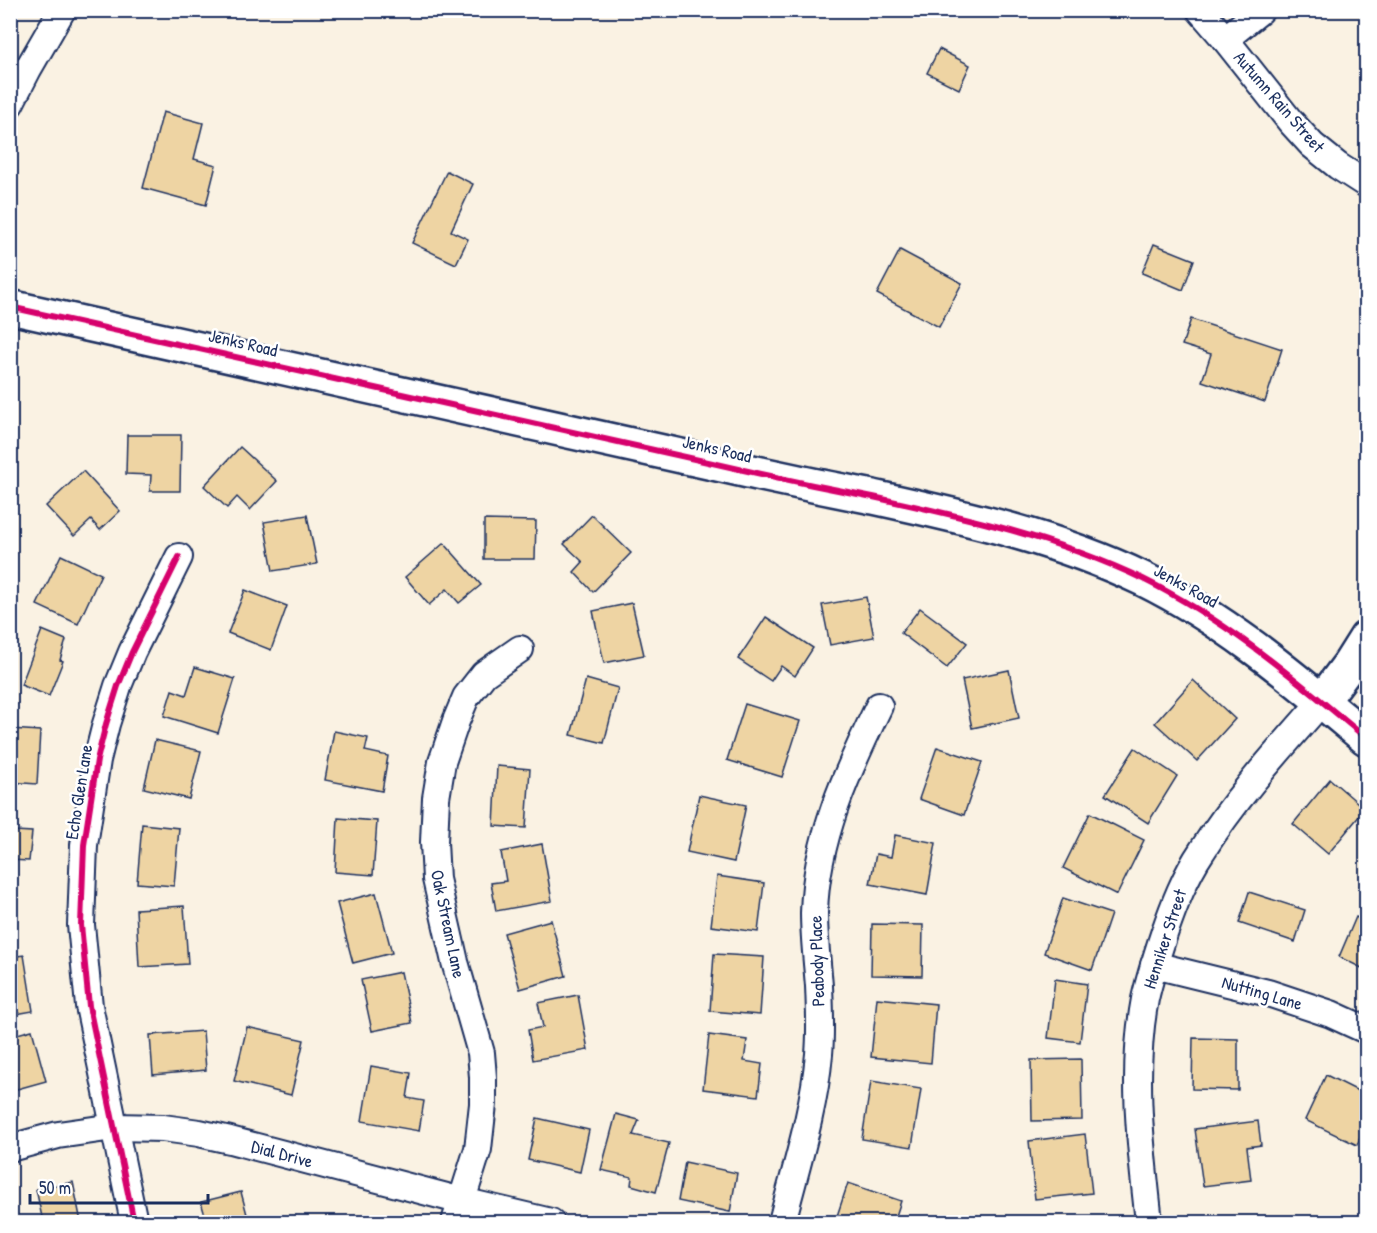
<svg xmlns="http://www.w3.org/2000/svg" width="1377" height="1233" font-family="'Patrick Hand',sans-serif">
<rect width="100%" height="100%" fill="#faf2e3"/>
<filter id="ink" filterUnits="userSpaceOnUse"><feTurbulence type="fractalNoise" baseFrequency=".0167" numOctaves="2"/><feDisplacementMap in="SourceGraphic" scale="12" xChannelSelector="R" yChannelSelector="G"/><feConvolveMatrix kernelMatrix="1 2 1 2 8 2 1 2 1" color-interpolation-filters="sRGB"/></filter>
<g filter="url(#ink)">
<!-- building -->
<g fill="#eed4a3" stroke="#1b2f5e" stroke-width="1.5">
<polygon points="939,49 970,65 959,89 927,73"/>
<polygon points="163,112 203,123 194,159 216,165 206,205 143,188"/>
<polygon points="447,171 473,184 451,231 468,239 456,264 412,243"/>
<polygon points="1154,244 1194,260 1183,290 1142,273"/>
<polygon points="900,250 962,283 939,327 877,294"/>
<polygon points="1191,319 1282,349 1265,402 1202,381 1211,354 1182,345"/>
<polygon points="127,435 181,435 180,491 150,491 151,475 126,474"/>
<polygon points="240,447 277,481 250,510 237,497 227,508 204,486"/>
<polygon points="83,471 120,511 100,530 91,520 74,536 46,506"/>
<polygon points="307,515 317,564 273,571 264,522"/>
<polygon points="592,515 631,553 593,592 574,572 583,562 564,544"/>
<polygon points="484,520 536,521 535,559 484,559"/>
<polygon points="444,543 481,585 459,603 447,589 429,605 405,577"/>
<polygon points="61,555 101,574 78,624 37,605"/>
<polygon points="245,590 287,606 271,650 228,633"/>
<polygon points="866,597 874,637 830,645 822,605"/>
<polygon points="632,603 644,655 604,663 593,611"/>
<polygon points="920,608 967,643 947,668 901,633"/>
<polygon points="766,617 813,648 795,676 781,666 771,681 738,659"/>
<polygon points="42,630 66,640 60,660 63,661 49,696 21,685"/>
<polygon points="195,667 235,679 218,733 164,716 172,690 186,695"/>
<polygon points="1009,670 1019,718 972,728 962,680"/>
<polygon points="586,679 618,688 604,743 571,735"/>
<polygon points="1193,680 1235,719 1197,761 1155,723"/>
<polygon points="745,704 800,721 782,777 727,760"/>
<polygon points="10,729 40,731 37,784 10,782"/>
<polygon points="334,731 368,738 365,751 388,756 382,791 325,780"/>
<polygon points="155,740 201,751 189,799 144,788"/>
<polygon points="937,747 982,762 964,815 919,799"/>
<polygon points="1135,748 1177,776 1148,823 1105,795"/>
<polygon points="497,766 530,769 526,828 494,826"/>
<polygon points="1330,779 1365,809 1328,854 1293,824"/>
<polygon points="699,795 746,805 734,862 687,852"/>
<polygon points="10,810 17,811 15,831 32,832 29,861 10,860"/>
<polygon points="1090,813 1144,840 1117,895 1063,868"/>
<polygon points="338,818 377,821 373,875 335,872"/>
<polygon points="142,824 179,828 174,886 137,883"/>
<polygon points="895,835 936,843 927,895 870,884 876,854 891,857"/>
<polygon points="542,844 552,901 496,911 491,883 506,881 501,852"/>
<polygon points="717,876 764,883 758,932 711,926"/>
<polygon points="1249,892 1305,910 1295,942 1239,923"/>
<polygon points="376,893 392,953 353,963 337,903"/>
<polygon points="1063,898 1111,914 1092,970 1044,953"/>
<polygon points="10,900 17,901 14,936 10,936"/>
<polygon points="184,906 188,964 139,967 136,909"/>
<polygon points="1356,917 1366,922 1366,970 1339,957"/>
<polygon points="551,920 566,976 520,989 504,933"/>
<polygon points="872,924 923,925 922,976 871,975"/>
<polygon points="714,954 764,957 760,1015 710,1011"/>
<polygon points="24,955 33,1011 10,1015 10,957"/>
<polygon points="401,972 412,1023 372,1031 361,980"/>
<polygon points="1055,979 1087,984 1080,1042 1048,1038"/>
<polygon points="578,995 588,1050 533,1060 528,1030 543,1027 538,1003"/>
<polygon points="877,998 936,1004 931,1063 871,1057"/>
<polygon points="247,1027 304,1040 291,1095 234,1081"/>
<polygon points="32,1030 46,1081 10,1091 10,1036"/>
<polygon points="203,1031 206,1070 153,1075 150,1035"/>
<polygon points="709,1035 747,1040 744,1061 762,1064 758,1096 703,1089"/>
<polygon points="1193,1038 1238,1039 1238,1090 1192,1089"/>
<polygon points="1081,1059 1082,1120 1032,1121 1031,1060"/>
<polygon points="371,1066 411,1073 407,1098 424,1101 419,1131 362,1121"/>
<polygon points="1326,1075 1366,1095 1366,1124 1357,1145 1305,1120"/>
<polygon points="871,1081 921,1089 912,1147 862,1139"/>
<polygon points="616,1114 639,1120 633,1135 669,1143 656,1192 631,1185 632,1177 601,1170"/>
<polygon points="537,1118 589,1130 580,1172 528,1160"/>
<polygon points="1258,1121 1261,1145 1247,1147 1251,1180 1203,1186 1195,1129"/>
<polygon points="1085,1134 1092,1193 1035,1199 1029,1141"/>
<polygon points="685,1162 737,1173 730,1212 678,1201"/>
<polygon points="73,1182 81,1222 43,1222 36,1189"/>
<polygon points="848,1183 901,1201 894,1222 835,1222"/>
<polygon points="241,1192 249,1222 207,1222 201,1202"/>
</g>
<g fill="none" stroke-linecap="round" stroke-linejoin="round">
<defs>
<g id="street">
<polyline points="1200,10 1225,39 1290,121 1312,145 1338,166 1366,184"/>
<polyline points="1225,39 1261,10"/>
<polyline points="10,104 28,69 62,10"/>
<polyline points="1154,965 1268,993 1331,1014 1366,1030"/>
<polyline points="10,1148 58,1135 114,1127 163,1128 199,1133 230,1140 462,1201 551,1222"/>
<polyline points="134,1222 89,1006 81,925 84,845 97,760 106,724 118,686 132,652 179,557"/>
<polyline points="455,1222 478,1149 483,1104 483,1077 481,1053 455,962 436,879 434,842 436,798 442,762 456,721 466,697 484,674 520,649"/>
<path d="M782 1222C796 1167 814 1111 819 1054 821 1032 820 1008 819 986 817 961 814 938 814 913 816 838 847 772 879 706"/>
<path d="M1149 1222C1141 1149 1131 1073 1145 999 1150 977 1157 955 1164 934 1174 905 1185 876 1202 851 1236 797 1280 749 1322 701"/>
</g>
<g id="secondary">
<path d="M10 307C246 360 482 412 717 464 769 476 821 487 873 497 965 517 1058 538 1143 579 1228 621 1294 678 1366 738"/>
<polyline points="1322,701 1349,665 1366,638"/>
</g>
</defs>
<!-- street casing -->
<use href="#street" stroke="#1b2f5e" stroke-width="30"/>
<!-- secondary casing -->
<use href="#secondary" stroke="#1b2f5e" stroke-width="38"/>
<!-- street -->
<use href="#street" stroke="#fff" stroke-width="26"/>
<!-- secondary -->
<use href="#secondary" stroke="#fff" stroke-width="33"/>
<defs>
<g id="cycleway">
<path d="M10 307C246 360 482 412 717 464 769 476 821 487 873 497 965 517 1058 538 1143 579 1228 621 1294 678 1366 738"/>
<polyline points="134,1222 89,1006 81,925 84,845 97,760 106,724 118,686 132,652 179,557"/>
</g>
</defs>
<!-- cycleway casing -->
<use href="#cycleway" stroke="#fff" stroke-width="10"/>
<!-- cycleway -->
<use href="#cycleway" stroke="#d6006c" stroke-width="6"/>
</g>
</g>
<g text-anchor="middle" stroke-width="5" stroke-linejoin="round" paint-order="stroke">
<!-- street labels -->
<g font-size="18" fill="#1b2f5e" stroke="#fff">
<text transform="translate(1279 102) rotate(49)" y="6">Autumn Rain Street</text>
<text transform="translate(243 343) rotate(13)" y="6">Jenks Road</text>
<text transform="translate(717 449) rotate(13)" y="6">Jenks Road</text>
<text transform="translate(1186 586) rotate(29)" y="6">Jenks Road</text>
<text transform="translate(79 792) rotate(-81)" y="6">Echo Glen Lane</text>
<text transform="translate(448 924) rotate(78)" y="6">Oak Stream Lane</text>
<text transform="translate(1165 939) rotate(-72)" y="6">Henniker Street</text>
<text transform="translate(817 961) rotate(-92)" y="6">Peabody Place</text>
<text transform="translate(1262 993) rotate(16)" y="6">Nutting Lane</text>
<text transform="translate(282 1154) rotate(15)" y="6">Dial Drive</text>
</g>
</g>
<!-- margin -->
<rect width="1377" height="1233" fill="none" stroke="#fff" stroke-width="36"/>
<rect x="18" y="18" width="1341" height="1197" fill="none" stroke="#1b2f5e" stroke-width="2" filter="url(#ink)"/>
<!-- scale -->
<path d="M30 1194v9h178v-9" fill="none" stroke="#1b2f5e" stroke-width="3"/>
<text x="39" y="1194" font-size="18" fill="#1b2f5e" stroke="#ffffff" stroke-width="4.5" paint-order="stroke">50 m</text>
</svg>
